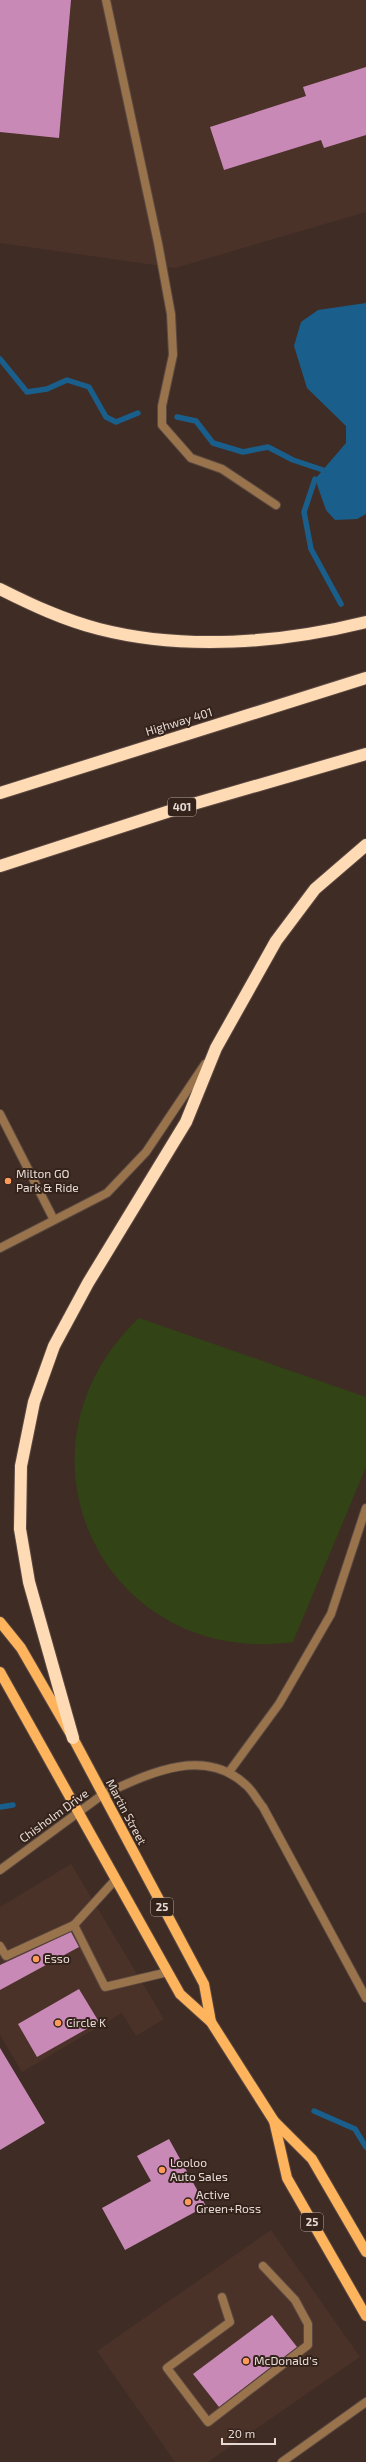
<svg xmlns="http://www.w3.org/2000/svg" width="366" height="2462" font-family="'Exo 2',sans-serif">
<rect width="100%" height="100%" fill="#3f2c25"/>
<!-- built -->
<g fill="#4b3228">
<polygon points="0,0 366,0 366,212 175,268 0,243"/>
<polygon points="71,1864 164,2019 136,2036 122,2013 22,2072 0,2035 0,1907"/>
<polygon points="271,2230 360,2357 208,2462 175,2462 97,2351"/>
</g>
<!-- green -->
<path fill="#324315" d="M139 1318 366 1397V1467L293 1642C102 1668 0 1449 139 1318Z"/>
<!-- water -->
<polygon fill="#1a5e8c" points="366,303 366,514 357,519 335,520 326,510 315,479 346,443 346,426 307,388 294,346 301,322 318,310"/>
<g fill="none" stroke-linecap="round" stroke-linejoin="round">
<!-- stream -->
<g stroke="#1a5e8c" stroke-width="5.5">
<polyline points="0,359 27,392 47,389 67,380 89,387 106,417 116,422 138,413"/>
<polyline points="177,417 196,421 213,443 243,452 268,447 293,460 323,470"/>
<polyline points="315,479 304,512 311,549 341,604"/>
<polyline points="0,1807 13,1805"/>
<polyline points="314,2111 355,2129 366,2147"/>
</g>
</g>
<!-- building -->
<g fill="#c989b7">
<polygon points="0,0 71,0 59,138 0,132"/>
<polygon points="366,67 366,135 324,148 321,140 224,170 210,127 306,96 303,87"/>
<polygon points="71,1932 79,1947 0,1990 0,1965"/>
<polygon points="79,1989 99,2022 37,2057 18,2024"/>
<polygon points="0,2048 45,2123 0,2150"/>
<polygon points="169,2139 206,2206 125,2250 102,2208 151,2181 137,2156"/>
<polygon points="272,2315 297,2347 219,2407 193,2374"/>
</g>
<g fill="none" stroke-linecap="round" stroke-linejoin="round">
<defs>
<g id="service">
<polyline points="106,0 158,243 171,314 173,355 162,406 162,425 191,458 222,469 276,505"/>
<polyline points="0,1114 54,1220"/>
<polyline points="0,1248 107,1193 146,1152 205,1064"/>
<polyline points="229,1772 279,1704 331,1614 366,1508"/>
<path d="M102 1795C146 1775 203 1745 246 1785 253 1791 257 1800 263 1807L366 1998"/>
<polyline points="74,1925 116,1879"/>
<polyline points="0,1946 6,1956 74,1925 105,1987 168,1972"/>
<polyline points="222,2297 230,2322 167,2368 208,2422 308,2345 308,2324 295,2300 263,2266"/>
</g>
<g id="minor">
<polyline points="0,1870 102,1795"/>
<polyline points="282,2462 366,2402"/>
</g>
<g id="primary">
<polyline points="0,1622 21,1648 73,1738 204,1984 211,2022"/>
<polyline points="0,1672 180,1994 211,2022 274,2121 312,2159 366,2252"/>
<polyline points="274,2121 287,2178 366,2316"/>
</g>
<g id="motorway">
<path d="M0 589C32 605 64 620 99 629 185 651 281 643 366 622"/>
<polyline points="0,793 366,678"/>
<polyline points="0,866 176,809 366,754"/>
<polyline points="73,1738 29,1582 20,1529 21,1466 34,1402 54,1346 88,1283 186,1122 216,1048 276,941 315,889 366,845"/>
</g>
</defs>
<!-- service casing -->
<use href="#service" stroke="#5a4841" stroke-width="10"/>
<!-- minor casing -->
<use href="#minor" stroke="#5a4841" stroke-width="10"/>
<!-- primary casing -->
<use href="#primary" stroke="#5a4841" stroke-width="12"/>
<!-- motorway casing -->
<use href="#motorway" stroke="#5a4841" stroke-width="14"/>
<!-- service -->
<use href="#service" stroke="#98734c" stroke-width="8"/>
<!-- minor -->
<use href="#minor" stroke="#98734c" stroke-width="8"/>
<!-- primary -->
<use href="#primary" stroke="#feb45c" stroke-width="10"/>
<!-- motorway -->
<use href="#motorway" stroke="#ffdbb5" stroke-width="12"/>
</g>
<!-- markers -->
<g fill="#ff9b5a" stroke="#34231b" stroke-width="1.5">
<circle cx="8" cy="1181" r="4"/>
<circle cx="36" cy="1959" r="4"/>
<circle cx="58" cy="2023" r="4"/>
<circle cx="162" cy="2170" r="4"/>
<circle cx="188" cy="2202" r="4"/>
<circle cx="246" cy="2361" r="4"/>
</g>
<g text-anchor="middle" stroke-width="4" stroke-linejoin="round" paint-order="stroke">
<!-- shield labels -->
<g fill="#34231b" stroke="#b1a39d" stroke-width="1">
<rect x="168" y="798" width="28" height="18" rx="3"/>
<rect x="151" y="1898" width="22" height="18" rx="3"/>
<rect x="301" y="2213" width="22" height="18" rx="3"/>
</g>
<g font-size="11" font-weight="bold" fill="#e7dad5">
<text x="182" y="811">401</text>
<text x="162" y="1911">25</text>
<text x="312" y="2226">25</text>
</g>
<!-- street labels -->
<g font-size="12" fill="#e7dad5" stroke="#34231b">
<text transform="translate(179 722) rotate(-17)" y="4">Highway 401</text>
<text transform="translate(126 1812) rotate(62)" y="4">Martin Street</text>
<text transform="translate(54 1816) rotate(-36)" y="4">Chisholm Drive</text>
</g>
<!-- poi labels -->
<g font-size="12" fill="#e7dad5" stroke="#34231b" text-anchor="start">
<text x="16" y="1178">Milton GO<tspan x="16" dy="14">Park &amp; Ride</tspan></text>
<text x="44" y="1963">Esso</text>
<text x="66" y="2027">Circle K</text>
<text x="170" y="2167">Looloo<tspan x="170" dy="14">Auto Sales</tspan></text>
<text x="196" y="2199">Active<tspan x="196" dy="14">Green+Ross</tspan></text>
<text x="254" y="2365">McDonald's</text>
</g>
</g>
<!-- scale -->
<path d="M222 2438v6h53v-6" fill="none" stroke="#e7dad5" stroke-width="2"/>
<text x="228" y="2438" font-size="12" fill="#e7dad5" stroke="#34231b" stroke-width="3" paint-order="stroke">20 m</text>
</svg>
